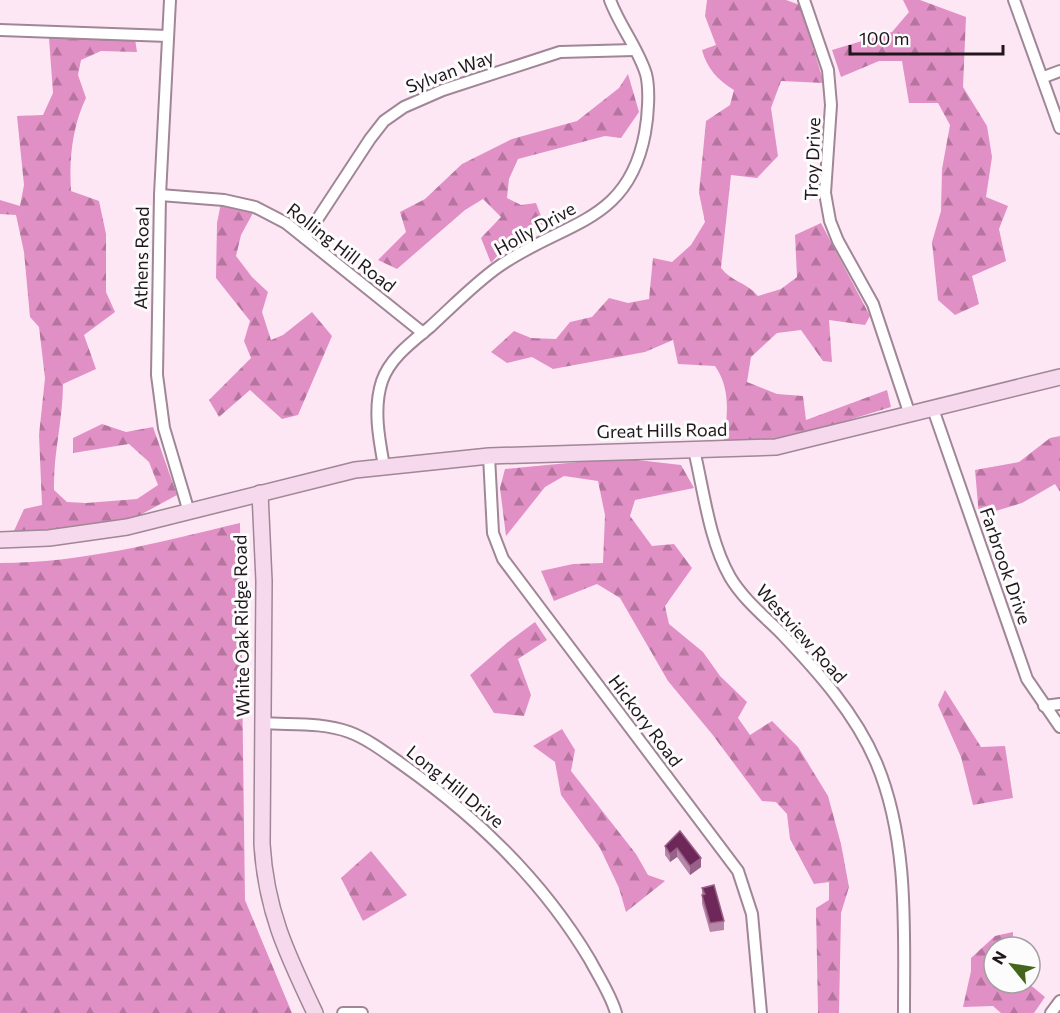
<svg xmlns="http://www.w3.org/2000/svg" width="1060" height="1013" font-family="Commissioner,sans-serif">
<defs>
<pattern id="forest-firs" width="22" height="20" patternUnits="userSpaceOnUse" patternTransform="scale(1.5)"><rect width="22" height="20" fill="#e090c5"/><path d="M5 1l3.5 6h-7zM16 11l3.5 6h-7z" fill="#b5759f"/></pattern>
</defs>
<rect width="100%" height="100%" fill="#fee7f5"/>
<!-- forest -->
<g fill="url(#forest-firs)">
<path d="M707 0H786L800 5 824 83 781 81 771 108 778 156 757 178 731 175 721 268C733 283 745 281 758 296L781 289 797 277 795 235 821 223 870 316 865 325 829 320 832 362 823 361 801 330 777 333 751 357 747 382 777 394 803 396 806 420 887 390 891 407 787 439 723 446C727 419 732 390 715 366L678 364 673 340 645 352 553 369 532 357 507 363 491 352 514 331 531 338 556 339 570 322 592 317 609 298 628 303 649 299 653 258 672 262 691 245 705 222 699 193 706 121 730 105 734 90C718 80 707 69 702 50L716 45 705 16Z"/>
<polygon points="903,0 920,0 966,17 963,87 987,126 992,157 986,197 1008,206 999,229 1006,261 972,276 979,304 955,315 938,300 932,242 941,211 942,169 950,125 938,103 909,103 902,61 879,61 841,77 832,50 892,32 909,12"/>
<path d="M49 38 135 39 137 52 101 51 81 60 78 75 86 98C72 127 69 160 71 191L99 201 106 234V292L115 312 84 335 96 369 63 384C63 420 53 454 54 490L67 502 86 503 137 499 158 485 149 462 129 444 73 453V438L102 424 126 432 153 427 177 495 129 521 13 533 24 509 42 505 39 435 45 378 39 327 30 317 24 252 16 215 0 214V200L20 206 24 185 17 116 43 115 53 93Z"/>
<polygon points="628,74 639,112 621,138 605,136 518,159 509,179 507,198 521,205 536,203 544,224 518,232 491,263 481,238 501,217 483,199 465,210 397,269 378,260 406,232 400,212 425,199 462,164 512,139 577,121 619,88"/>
<polygon points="221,203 253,213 241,235 236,256 252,277 268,292 262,312 271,340 283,335 312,312 332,336 298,415 282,419 250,390 219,417 209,400 251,358 244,341 250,321 216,278 217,223"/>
<polygon points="1060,436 1060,492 1055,484 1022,503 979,516 975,470 1019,462 1050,438"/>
<polygon points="620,458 681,465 694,488 635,500 630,516 652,546 674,544 692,568 665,606 669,624 703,652 720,676 747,702 738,718 750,735 772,721 798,747 828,796 841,844 849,887 841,913 839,1013 818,1013 816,908 829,900 829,882 814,884 790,839 787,814 776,802 762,801 712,734 668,681 620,598 597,584 554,601 541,571 573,564 603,563 605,515 598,481 564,476 545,487 506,536 500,488 505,469"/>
<path d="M240 523 245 900 292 1013H0V563C82 563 160 542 240 523Z"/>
<polygon points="535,622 547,640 518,659 531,695 524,716 494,713 470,675 508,642"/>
<polygon points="945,690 981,747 1005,746 1013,798 973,805 961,757 938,705"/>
<polygon points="562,729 575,750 571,771 636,854 648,875 665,881 626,912 619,888 600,848 561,795 555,762 533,746"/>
<polygon points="371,851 407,895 363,921 341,878"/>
<polygon points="1013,932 1013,947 994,947 994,983 1028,983 1045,997 1034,1013 1001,1013 993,1006 963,1007 971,971 971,958 995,936"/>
</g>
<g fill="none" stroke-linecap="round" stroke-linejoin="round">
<defs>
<g id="street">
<polyline points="170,0 160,195 157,375 164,428 189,512"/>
<polyline points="804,0 828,70 831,105 825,193 830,221 838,241 873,304 910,415"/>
<polyline points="1014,0 1060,128"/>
<polyline points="0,30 168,36"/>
<polyline points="1044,77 1060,71"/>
<polyline points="160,195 224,200 255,207 286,223 423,333"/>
<polyline points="305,238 370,139 384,121 404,107 443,90 560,52 634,50"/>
<polyline points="933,409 1027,679 1060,727"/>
<path d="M694 450C704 492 709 540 730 577 743 599 764 616 782 634 818 672 855 713 876 762 909 840 904 930 904 1013"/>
<polyline points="489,456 493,533 503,559 738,871 752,914 761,1013"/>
<path d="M384 466C379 439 373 408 382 381 390 358 412 342 430 327 452 307 474 284 498 267 563 221 628 225 645 133 648 117 650 89 646 74 638 48 619 25 610 0"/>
<polyline points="1044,706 1060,704"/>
<path d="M263 723C291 725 322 722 349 732 368 739 386 753 403 765 478 818 543 881 590 960 599 977 611 995 616 1013"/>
<polyline points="343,1013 362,1013"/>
<polyline points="1051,1013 1060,1001"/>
</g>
<g id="secondary">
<path d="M260 493 264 581 262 844C266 911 287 954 315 1013"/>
<polyline points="0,540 49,538 127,527 355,470 489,456 776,447 1060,377"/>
</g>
</defs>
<!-- street casing -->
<use href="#street" stroke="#a08696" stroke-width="14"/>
<!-- secondary casing -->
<use href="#secondary" stroke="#a08696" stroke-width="18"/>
<!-- street -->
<use href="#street" stroke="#fff" stroke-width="10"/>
<!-- secondary -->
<use href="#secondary" stroke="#f6d9ed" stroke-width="15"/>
</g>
<!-- wall -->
<g fill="#b687a7">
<polygon points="680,831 701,867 690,875 677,857 670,862 665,855 665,846"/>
<polygon points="702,888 724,921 724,930 710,932 702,904"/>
</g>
<!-- shaded-wall -->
<g fill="#986188">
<polygon points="677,848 677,857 670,862 670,854"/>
<polygon points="701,858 701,867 690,875 690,866"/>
</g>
<!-- building -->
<g fill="#6d2759" stroke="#986188" stroke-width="1.5">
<polygon points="680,831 701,858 690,866 677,848 670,854 665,846"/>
<polygon points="714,885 724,921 710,923 702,895 705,894 702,888"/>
</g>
<g text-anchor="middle" stroke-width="6" stroke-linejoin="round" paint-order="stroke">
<!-- street labels -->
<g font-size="18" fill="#20161c" stroke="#fcfcfc">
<text transform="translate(450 72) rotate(-20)" y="6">Sylvan Way</text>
<text transform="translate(813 159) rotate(-88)" y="6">Troy Drive</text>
<text transform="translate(535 229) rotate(-29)" y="6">Holly Drive</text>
<text transform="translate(341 248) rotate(38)" y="6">Rolling Hill Road</text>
<text transform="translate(142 258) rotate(-89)" y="6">Athens Road</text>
<text transform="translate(662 431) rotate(-1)" y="6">Great Hills Road</text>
<text transform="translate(1005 566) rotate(71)" y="6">Farbrook Drive</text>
<text transform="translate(242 626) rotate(-91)" y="6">White Oak Ridge Road</text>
<text transform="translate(801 634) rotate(48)" y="6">Westview Road</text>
<text transform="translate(645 721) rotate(53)" y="6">Hickory Road</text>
<text transform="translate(455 787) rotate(39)" y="6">Long Hill Drive</text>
</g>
</g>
<!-- north arrow -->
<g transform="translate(1012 965) rotate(300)"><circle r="28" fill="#fcfcfc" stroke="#a4a0a2" stroke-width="1.5"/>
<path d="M0-4.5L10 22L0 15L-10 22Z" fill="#44651b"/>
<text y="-9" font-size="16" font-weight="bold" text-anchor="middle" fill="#20161c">N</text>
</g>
<!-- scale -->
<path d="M850 45v9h153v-9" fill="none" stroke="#20161c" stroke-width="3"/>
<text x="859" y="45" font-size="18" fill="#20161c" stroke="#fcfcfc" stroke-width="4.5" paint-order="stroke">100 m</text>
</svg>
